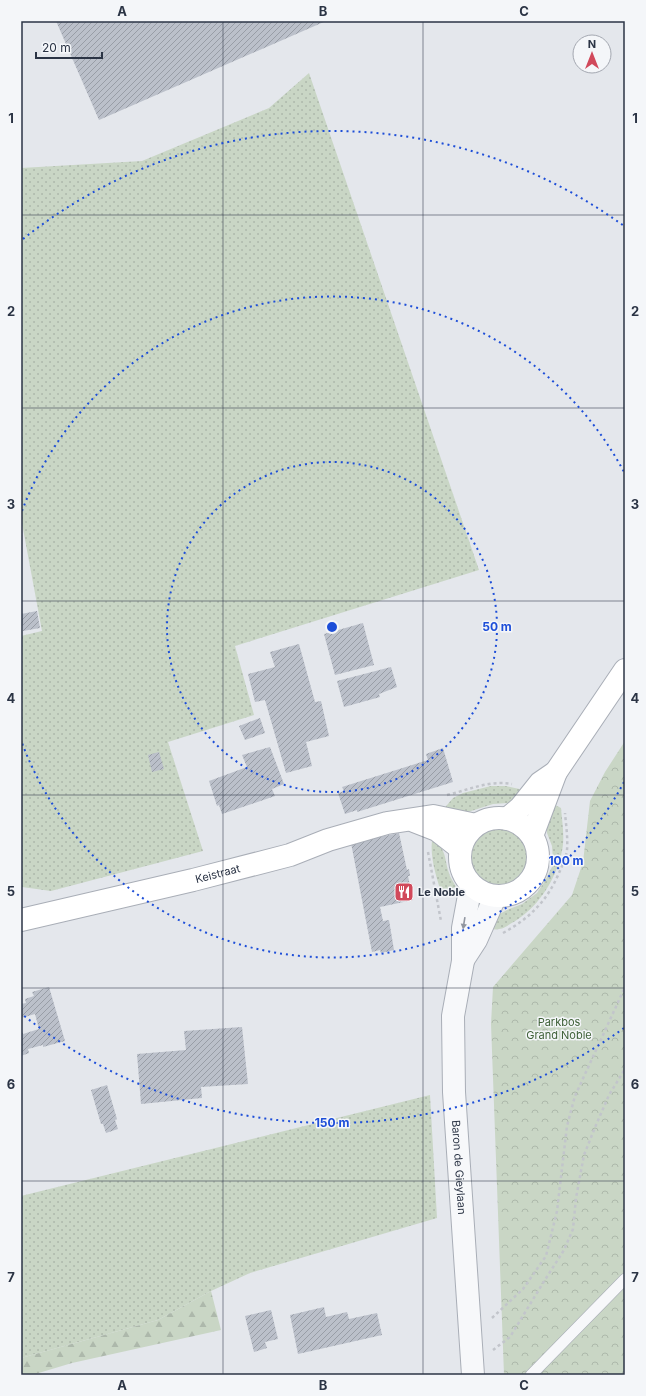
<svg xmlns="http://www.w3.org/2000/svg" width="646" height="1396" font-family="Inter,sans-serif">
<defs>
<pattern id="grass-dots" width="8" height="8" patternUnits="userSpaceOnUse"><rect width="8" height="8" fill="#c9d6c5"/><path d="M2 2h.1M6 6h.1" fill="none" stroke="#adb8ab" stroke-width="1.8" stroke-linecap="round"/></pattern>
<pattern id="forest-firs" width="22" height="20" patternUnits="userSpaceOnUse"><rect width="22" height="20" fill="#c9d6c5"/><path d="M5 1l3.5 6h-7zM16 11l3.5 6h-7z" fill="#adb8ab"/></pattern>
<pattern id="park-crowns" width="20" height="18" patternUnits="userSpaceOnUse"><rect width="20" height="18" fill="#c9d6c5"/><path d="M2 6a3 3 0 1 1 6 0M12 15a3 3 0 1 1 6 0" fill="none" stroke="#adb8ab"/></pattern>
<pattern id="building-hatch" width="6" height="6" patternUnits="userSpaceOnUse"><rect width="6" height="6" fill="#bbc0ca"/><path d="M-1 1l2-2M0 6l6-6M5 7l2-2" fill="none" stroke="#989da6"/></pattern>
</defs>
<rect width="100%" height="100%" fill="#e4e7ec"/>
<!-- grass -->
<g fill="url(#grass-dots)">
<polygon points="309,73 479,570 235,646 254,715 168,742 203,851 51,891 22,887 21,636 42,631 21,518 21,168 142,161 269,108"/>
<polygon points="491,786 506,786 524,790 517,798 508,803 493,804 468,812 442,811 453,798 463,793"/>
<path d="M553 804 561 808C562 821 565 837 562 851 556 880 537 910 510 924 507 926 503 929 499 929 497 930 493 929 490 929L498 915 507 910 522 904 537 893 545 881 552 867 553 860 552 846 547 833V827Z"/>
<circle cx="500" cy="857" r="29"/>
<path d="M432 840C447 849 444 858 449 873 450 878 454 882 456 887L441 892C436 876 430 857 432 840Z"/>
<polygon points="430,1095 437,1218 250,1273 211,1291 158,1320 21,1358 21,1196"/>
</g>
<!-- forest -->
<polygon fill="url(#forest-firs)" points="211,1291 221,1330 72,1363 32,1375 21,1375 21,1358 158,1320"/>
<!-- park -->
<polygon fill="url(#park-crowns)" points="625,741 625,1375 504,1375 491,1024 493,987 572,895 583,862 590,801 605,772"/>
<!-- building -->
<g fill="url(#building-hatch)">
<polygon points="56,21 326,21 99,120"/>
<polygon points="37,611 40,628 23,631 21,614"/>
<polygon points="363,623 374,665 335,675 324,634"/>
<polygon points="299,644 315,702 321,701 329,736 306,742 312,766 286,773 265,700 255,702 248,674 275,667 270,652"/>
<polygon points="391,667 397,687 379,694 380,697 344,707 337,681"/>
<polygon points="260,718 265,733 245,740 239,726"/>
<polygon points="270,747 284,784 272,789 275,796 222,814 219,805 217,806 209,781 247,767 242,755"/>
<polygon points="443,748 453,782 357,812 357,810 345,814 338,793 344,791 342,787 428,760 426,754"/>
<polygon points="159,752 164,769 152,772 148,755"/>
<polygon points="399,833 407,870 409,869 410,876 408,876 413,900 380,907 383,921 389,920 394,950 381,953 380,950 372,952 351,843"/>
<polygon points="49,987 65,1041 43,1047 43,1045 28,1049 29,1053 21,1056 21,1029 23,1034 39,1029 35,1014 21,1018 21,1004 26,1003 25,999 34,996 32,992"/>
<polygon points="242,1027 248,1084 201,1087 202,1098 141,1104 137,1054 186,1050 184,1031"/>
<polygon points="107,1085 117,1119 115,1120 118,1129 106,1133 103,1124 101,1124 91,1090"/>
<polygon points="324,1307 326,1317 347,1312 349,1319 377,1313 382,1335 298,1354 290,1315"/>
<polygon points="271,1310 278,1339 265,1342 267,1348 254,1352 245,1316"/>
</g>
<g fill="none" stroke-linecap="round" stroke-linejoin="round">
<defs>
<polyline id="lane" points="531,1375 625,1279"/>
<g id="street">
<path id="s1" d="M471 885 463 928V961L453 1016 454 1092 473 1375"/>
<polyline points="463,960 476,940 495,897"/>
</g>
<g id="secondary">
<circle cx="499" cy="857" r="39"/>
<polyline points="507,819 520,808 540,783 556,772"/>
<polyline points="414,821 437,830 460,848"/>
<polyline points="532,836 556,772 625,670"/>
<path id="s2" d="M21 920 193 880 290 855 328 840 387 823 433 816 476 825"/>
</g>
</defs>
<!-- lane casing -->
<use href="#lane" stroke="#a9aeb7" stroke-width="12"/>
<!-- street casing -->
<use href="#street" stroke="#a9aeb7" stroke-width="24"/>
<!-- secondary casing -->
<use href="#secondary" stroke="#a9aeb7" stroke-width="24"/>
<!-- path -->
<g stroke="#c2c5cb" stroke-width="2.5" stroke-dasharray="3 3" stroke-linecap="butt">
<path d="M447 795C469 790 488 780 512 784"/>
<polyline points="428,852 441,921"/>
<path d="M503 933C530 918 547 901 559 873 562 866 566 858 567 850 568 838 566 825 565 813"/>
<polyline points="492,1318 523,1289 546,1256 557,1211 567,1126 575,1096 625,987"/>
<polyline points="493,1350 510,1337 543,1283 564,1250 573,1229 576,1198 584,1155 596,1125 609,1095 625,1069"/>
</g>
<!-- lane -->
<use href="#lane" stroke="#f7f8fa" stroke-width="11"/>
<!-- street -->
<use href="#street" stroke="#f7f8fa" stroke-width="22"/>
<!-- secondary -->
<use href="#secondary" stroke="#fff" stroke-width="22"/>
</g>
<!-- one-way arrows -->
<defs><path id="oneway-solid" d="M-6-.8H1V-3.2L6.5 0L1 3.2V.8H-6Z"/></defs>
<use fill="#9196a0" href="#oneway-solid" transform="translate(464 923) rotate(99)"/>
<!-- grid -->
<path fill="none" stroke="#2b3445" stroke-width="1" stroke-opacity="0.55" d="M223 21V1375M423 21V1375M21 215H625M21 408H625M21 601H625M21 795H625M21 988H625M21 1181H625"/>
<!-- distance rings -->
<g fill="none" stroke="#1d4ed8" stroke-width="2" stroke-dasharray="2 4">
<circle cx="332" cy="627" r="165"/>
<path d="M624 782A331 331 0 0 1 22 743M22 511A331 331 0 0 1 624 472"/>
<path d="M624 1028A496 496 0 0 1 23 1015M23 239A496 496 0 0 1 624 226"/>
</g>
<!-- icons -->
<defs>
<symbol id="restaurant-square" viewBox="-11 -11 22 22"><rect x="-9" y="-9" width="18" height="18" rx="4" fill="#d1495b" stroke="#f4f6f9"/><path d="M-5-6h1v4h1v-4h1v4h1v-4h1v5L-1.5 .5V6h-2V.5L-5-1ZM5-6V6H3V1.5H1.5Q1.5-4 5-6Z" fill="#fff"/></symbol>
</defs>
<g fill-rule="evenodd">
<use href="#restaurant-square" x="393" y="881" width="22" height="22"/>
</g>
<g text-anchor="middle" stroke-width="3" stroke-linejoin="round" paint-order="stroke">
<!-- street labels -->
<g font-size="11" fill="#2b3445" stroke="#f4f6f9">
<text dy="4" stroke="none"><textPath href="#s2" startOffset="202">Keistraat</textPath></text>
<text dy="4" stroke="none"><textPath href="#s1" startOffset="284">Baron de Gieylaan</textPath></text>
</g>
<!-- poi labels -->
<g font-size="11" font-weight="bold" fill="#2b3445" stroke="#f4f6f9" text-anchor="start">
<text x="418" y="896">Le Noble</text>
</g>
<!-- park labels -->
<g font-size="11" fill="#3f6138" stroke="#f4f6f9">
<text x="559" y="1026">Parkbos<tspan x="559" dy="13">Grand Noble</tspan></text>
</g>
</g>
<circle cx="332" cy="627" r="6" fill="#1d4ed8" stroke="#f4f6f9" stroke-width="2"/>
<g font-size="12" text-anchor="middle" font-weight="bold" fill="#1d4ed8" stroke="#f4f6f9" stroke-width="3" stroke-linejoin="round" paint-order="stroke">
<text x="497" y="631">50 m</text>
<text x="566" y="865">100 m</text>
<text x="332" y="1127">150 m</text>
</g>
<!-- border -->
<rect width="646" height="1396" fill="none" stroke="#f4f6f9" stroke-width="44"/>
<!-- north arrow -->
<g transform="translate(592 54)"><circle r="19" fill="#f4f6f9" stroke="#a4a8b1"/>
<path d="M0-3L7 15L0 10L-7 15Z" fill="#d1495b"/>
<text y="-6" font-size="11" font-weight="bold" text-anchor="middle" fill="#2b3445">N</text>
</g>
<!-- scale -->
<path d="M36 52v6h66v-6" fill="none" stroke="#2b3445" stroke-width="2"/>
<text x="42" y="52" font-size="12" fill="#2b3445" stroke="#f4f6f9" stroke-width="3" paint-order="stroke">20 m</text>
<rect x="22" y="22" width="602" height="1352" fill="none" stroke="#2b3445" stroke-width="1.5"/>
<g font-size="13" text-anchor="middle" font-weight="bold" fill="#2b3445">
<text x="122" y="16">A</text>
<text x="323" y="16">B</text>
<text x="524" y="16">C</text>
<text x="11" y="123">1</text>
<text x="635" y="123">1</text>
<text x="11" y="316">2</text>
<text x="635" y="316">2</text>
<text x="11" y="509">3</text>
<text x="635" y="509">3</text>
<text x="11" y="703">4</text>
<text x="635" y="703">4</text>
<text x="11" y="896">5</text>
<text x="635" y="896">5</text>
<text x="11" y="1089">6</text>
<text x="635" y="1089">6</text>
<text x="11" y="1282">7</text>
<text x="635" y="1282">7</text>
<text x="122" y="1390">A</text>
<text x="323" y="1390">B</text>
<text x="524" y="1390">C</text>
</g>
</svg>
